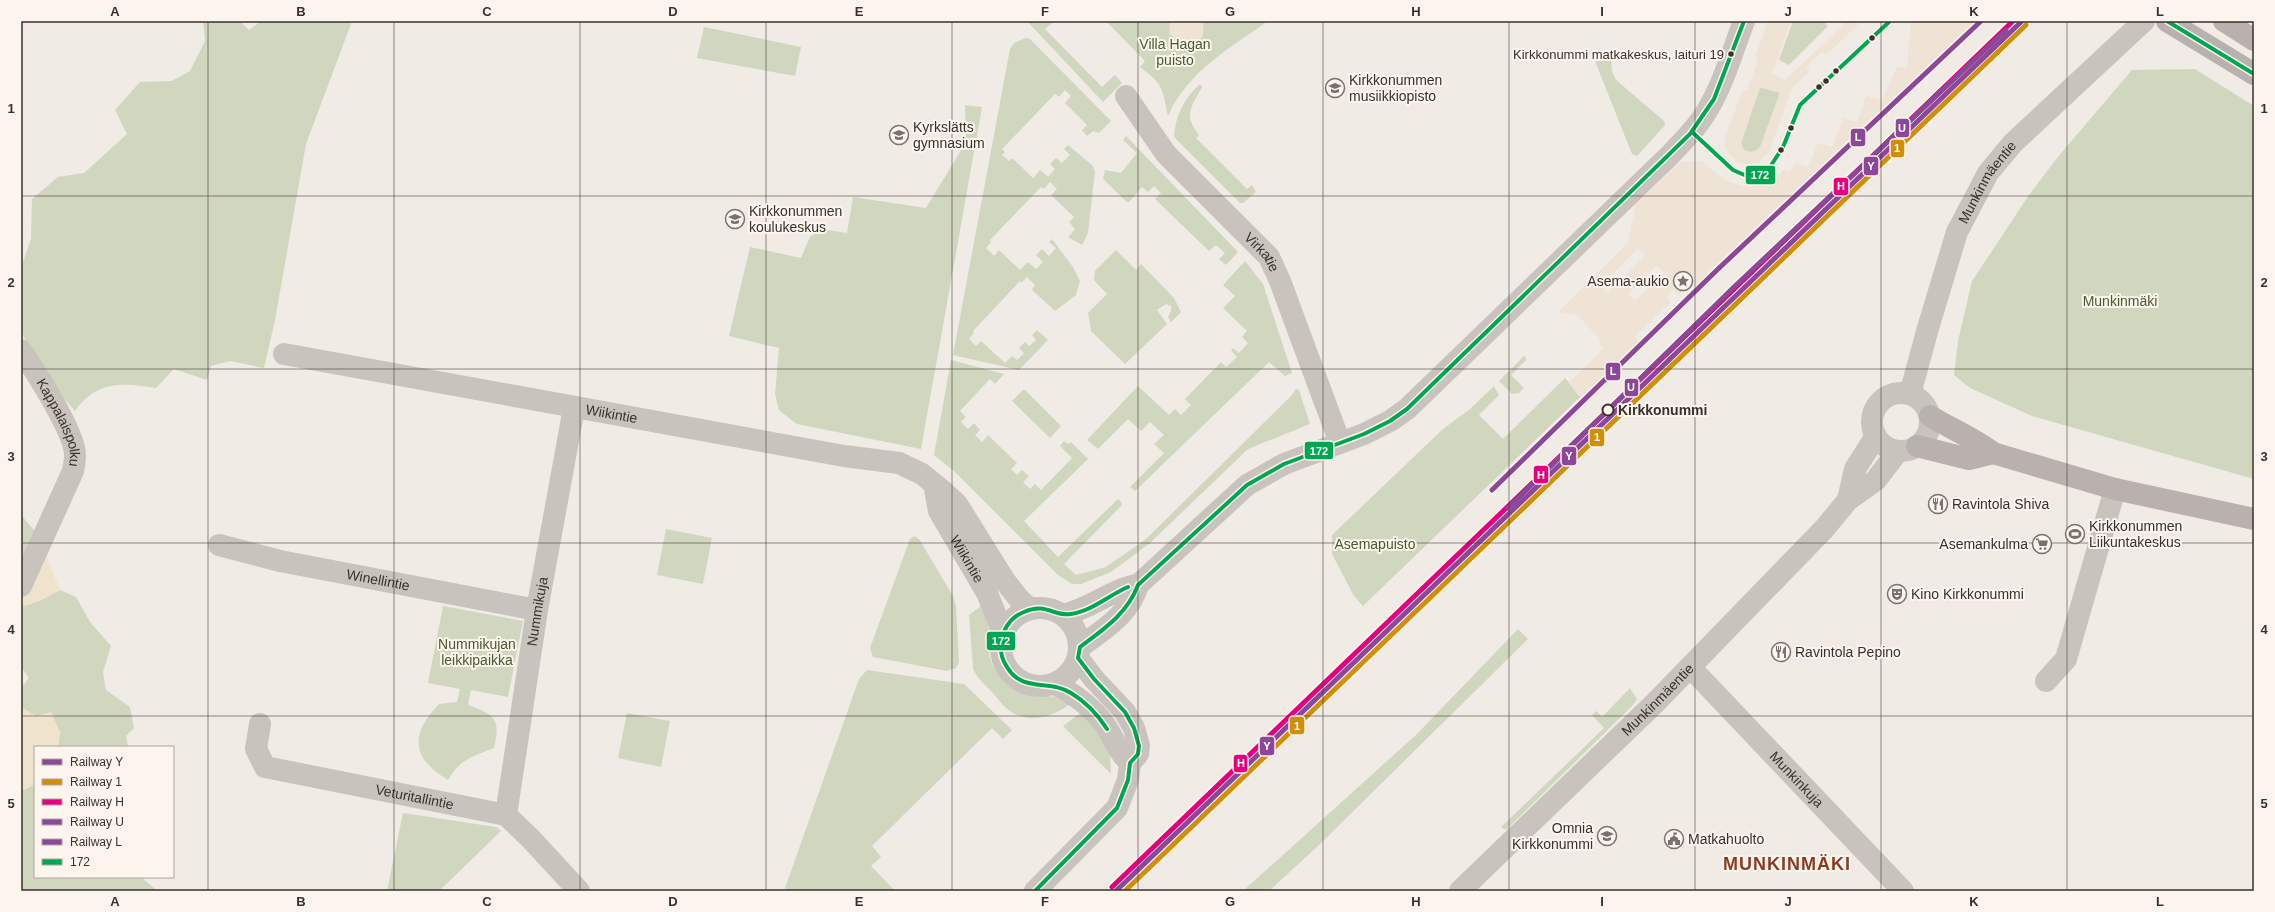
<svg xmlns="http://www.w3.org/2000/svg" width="2275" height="912" font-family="Arial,sans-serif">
<rect width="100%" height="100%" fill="#f0ebe5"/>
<!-- green -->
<g fill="#d1d6bf">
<path d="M203 21H240L249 30 261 21H352L306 144 275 320 264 368 230 361 211 366 207 380 174 369 156 388C123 383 97 380 75 411L37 367 21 330V268L31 239 32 199 58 177 84 173 127 134 115 110 140 82 172 81 190 71 205 41Z"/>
<polygon points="1027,21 1054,21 1045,29 1102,87 1115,75 1122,83 1103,102"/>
<path d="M1106 21H1268C1230 48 1187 72 1168 116 1162 88 1164 85 1140 67L1145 61Z"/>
<polygon points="1793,21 1823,21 1828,26 1789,65 1779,60"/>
<polygon points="704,27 801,47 795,76 697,58"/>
<polygon points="1026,38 1030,39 1111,121 1099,133 1093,131 1087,136 1082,130 1087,125 1065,103 1071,96 1065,90 1059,97 1055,94 1002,149 1005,152 1002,155 1009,161 1012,158 1033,178 1040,170 1048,177 1055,169 1050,164 1056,158 1062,163 1070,155 1064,149 1068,145 1092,165 1095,171 1088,233 1082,245 1068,237 1075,229 1069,222 1074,217 1051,195 1057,189 1050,182 1044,189 1041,187 990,240 991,242 986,248 994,256 999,250 1020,270 1028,262 1036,269 1043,262 1036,255 1042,249 1049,256 1056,248 1049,242 1052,239 1073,267 1080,281 1076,295 1055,311 1032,290 1035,285 1027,277 1021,283 1020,281 973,331 974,333 969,339 976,346 981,341 1005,363 1012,356 1017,360 1024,353 1019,348 1025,342 1029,346 1036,340 1032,335 1037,330 1048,340 1019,370 953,355 1010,49 1014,43"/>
<polygon points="1600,55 1611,58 1612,72 1616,80 1664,121 1665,125 1637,156 1632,154 1595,61 1596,57"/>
<polygon points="2195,69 2254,106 2254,479 2032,416 1970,388 1954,375 1958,341 1972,281 2029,195 2057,158 2132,70"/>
<path d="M1200 84 1202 87C1191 108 1183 114 1199 135L1196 138 1247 189 1252 185 1256 192 1243 203H1240L1174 137C1175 116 1185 97 1200 84Z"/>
<polygon points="1760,87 1780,93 1761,145 1757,150 1751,152 1744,150 1741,143"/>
<polygon points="965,105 982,107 921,449 797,424 789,418 779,410 775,394 779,348 729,336 750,247 801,258 810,237 821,229 847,233 853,197 926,208 966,142"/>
<polygon points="1126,136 1238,252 1226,265 1219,259 1225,253 1216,245 1209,251 1155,199 1161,193 1154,186 1148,192 1142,187 1128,203 1103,179 1105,170 1121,173 1137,153 1123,140"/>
<polygon points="1116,250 1136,270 1141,264 1174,298 1181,312 1171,322 1168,317 1171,311 1171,306 1166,304 1157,310 1167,324 1125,364 1091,331 1088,313 1107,294 1094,280 1095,271"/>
<polygon points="1245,261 1263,284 1292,373 1285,376 1269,362 1135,491 1130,487 1164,453 1154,444 1164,435 1150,422 1141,431 1128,419 1098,449 1087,440 1138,386 1169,415 1175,409 1181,415 1191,405 1185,399 1221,362 1226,367 1237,357 1231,350 1233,348 1239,353 1248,343 1242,337 1247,331 1223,308 1235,296 1223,285"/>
<polygon points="1524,356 1527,359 1511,375 1524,388 1519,393 1512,394 1499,381"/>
<polygon points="951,360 1004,374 995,384 990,379 960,411 966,417 961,422 968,429 974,423 980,430 975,435 982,442 988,435 1017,463 1011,469 1017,475 1022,470 1029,476 1023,482 1030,489 1035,484 1041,490 1072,458 1060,446 1064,441 1068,444 1071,442 1088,459 1024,521 1058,557 1118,499 1121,502 1122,505 1064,564 1076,575 1106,567 1146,539 1292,395 1296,389 1299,390 1310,424 1248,449 1150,543 1111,572 1081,584 1072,584 1058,575 954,471 934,455"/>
<polygon points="1565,378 1580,397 1363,606 1354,596 1332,554 1332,535 1443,429 1470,409 1494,386 1499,395 1479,415 1503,439"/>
<polygon points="1024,389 1061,426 1050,438 1012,401"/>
<polygon points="21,515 38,535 21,560"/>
<polygon points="666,529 712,538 703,584 657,575"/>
<polygon points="914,536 919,539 953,596 956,606 959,662 956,668 947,671 873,657 870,648 910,539"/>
<polygon points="60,590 76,597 90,622 111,646 103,672 106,690 130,707 134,728 126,736 128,747 58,747 60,731 21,707 21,688 29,678 21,667 21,607 39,601"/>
<path d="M443 606 523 621 508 697 471 690 468 705C495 715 501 718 494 748 472 757 461 758 448 780 411 758 410 734 439 704L457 702 460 689 428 683Z"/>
<path d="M981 606C984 613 987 621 989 629 991 636 989 644 989 651 990 670 1008 688 1025 693 1042 698 1053 692 1070 704 1053 717 1029 724 1010 711 1003 706 998 699 993 693 985 685 978 679 973 669L969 615Z"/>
<polygon points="1518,629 1528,639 1318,846 1269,891 1243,891 1417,734"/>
<polygon points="867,670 964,684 1012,730 1003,739 992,728 872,846 881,857 871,866 895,891 784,891 859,679"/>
<polygon points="1630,688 1637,699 1633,705 1506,830 1501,827 1604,728 1592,715 1596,711 1602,717"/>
<polygon points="1082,712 1095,725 1110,752 1111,774 1063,726"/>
<polygon points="627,713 670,721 661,767 618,758"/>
<polygon points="35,784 35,877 141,877 155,889 161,891 21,891 21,791"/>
<polygon points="403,813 496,827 501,831 439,891 387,891"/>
</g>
<!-- sand -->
<g fill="#efe3cc">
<polygon points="38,535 60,590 39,601 21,607 21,560"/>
<polygon points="21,707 36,716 51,712 60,732 58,747 35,747 35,784 21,791"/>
</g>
<!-- plaza -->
<g fill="#eee3d5" fill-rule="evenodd">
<polygon points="1169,21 1204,21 1203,36 1195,44 1183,45 1170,34"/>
<path d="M1768 21H1791L1772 73 1785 80 1847 21H1855L1858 25 1826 55 1822 52 1806 67 1810 71 1792 88 1769 152 1759 162 1748 164 1738 163 1724 147 1726 135 1743 89 1747 91 1757 63 1758 59 1755 57ZM1760 87 1780 93 1761 145 1757 150 1751 152 1744 150 1741 143Z"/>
<path d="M1911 21H1982L1702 290 1693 281 1679 295 1674 289 1667 298 1671 302 1635 337 1642 345 1584 401 1569 383 1604 348 1599 342 1601 340 1577 315 1558 312 1628 243 1636 204 1681 162 1701 161 1726 181 1744 186 1764 184 1775 179 1783 170 1790 172 1795 163 1808 167 1818 143 1832 147 1843 118 1857 122 1866 96 1882 100 1897 67 1907 68ZM1638 248 1645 255 1607 293 1601 286ZM1657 265 1664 273 1635 301 1628 294Z"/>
</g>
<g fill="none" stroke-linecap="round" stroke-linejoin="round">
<!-- minor -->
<g stroke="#c9c3be" stroke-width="22">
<path id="s1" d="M1126 96 1166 154 1269 257 1280 281 1340 443"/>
<path id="s2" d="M21 350C35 371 75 432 75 455 75 460 74 466 73 471L21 586"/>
<path id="s3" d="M284 354 844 456 899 463 922 474 944 492 957 504 1005 581 1019 599 1030 609"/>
<circle cx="1901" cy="422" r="29"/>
<path id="s4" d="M1910 394 1928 328 1957 232 1988 173 2013 143 2144 21"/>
<path id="s5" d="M934 484 939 511 987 593 1003 633"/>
<polyline points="1848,500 1855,469 1876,436"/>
<path id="s6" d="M219 545 280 561 537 610"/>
<circle cx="1040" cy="647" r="39"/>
<path d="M1063 615C1091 609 1113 588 1138 585"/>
<path d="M1080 647C1104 629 1129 615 1138 585L1247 485 1284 464 1364 434 1390 421 1407 409 1669 156C1683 141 1698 127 1708 109 1724 82 1733 50 1744 21"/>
<path id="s7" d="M1690 667 1903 891"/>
<polyline points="2046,681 2066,659 2115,489"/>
<path d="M1055 684C1073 693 1093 708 1105 725 1114 738 1118 752 1130 763"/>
<path id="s8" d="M260 724 256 749 265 767 506 815 531 839 579 891"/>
<path id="s9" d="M506 815 537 610 574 408"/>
<polyline points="1035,891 1117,808 1128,780 1130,763 1138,754 1139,746 1134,728 1125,712 1094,679 1078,658"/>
<path id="s10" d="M1460 891 1656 702 1824 529 1848 500 1876 480 1898 451"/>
</g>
<!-- major -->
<g stroke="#b8b1ad" stroke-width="22">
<polyline points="2167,21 2254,74"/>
<polyline points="2224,21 2254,40"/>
<path d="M1930 416C1951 429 1974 438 1993 453L2115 489 2254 519"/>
<polyline points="1917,446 1969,459 1993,453"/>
</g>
<defs>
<g id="bus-1">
<polyline points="2167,21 2254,74"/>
<polyline points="1692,132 1733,170 1749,177 1759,176 1768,170 1783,147 1800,105 1890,21"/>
<path d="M1107 729C1098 715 1086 702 1071 693 1050 679 1022 693 1007 667 1002 660 1000 650 1001 641 1004 628 1011 617 1024 612 1046 602 1054 617 1071 614 1092 611 1109 595 1128 587"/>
<path d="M1035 891 1117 808 1128 780 1130 763 1138 754 1139 746 1134 728 1125 712 1094 679 1078 658 1080 647C1104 629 1127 614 1138 585L1247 485 1284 464 1364 434 1390 421 1407 409 1690 134 1714 99 1744 21"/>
</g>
</defs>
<!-- bus-1 casing -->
<use href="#bus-1" stroke="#fbf5ee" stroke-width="7"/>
<!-- bus-1 -->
<use href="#bus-1" stroke="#00a651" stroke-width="4"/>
<defs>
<polyline id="rail-1" points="1116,891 2022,21"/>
<polyline id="rail-2" points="1125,891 2026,25"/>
<polyline id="rail-3" points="1112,887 2013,21"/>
<polyline id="rail-4" points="1508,508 1733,288 2006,30"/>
<polyline id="rail-5" points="1492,490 1717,270 1981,21"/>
</defs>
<!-- rail-1 casing -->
<use href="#rail-1" stroke="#fbf5ee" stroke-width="8"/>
<!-- rail-2 casing -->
<use href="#rail-2" stroke="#fbf5ee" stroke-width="8"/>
<!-- rail-3 casing -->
<use href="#rail-3" stroke="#fbf5ee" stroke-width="8"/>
<!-- rail-4 casing -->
<use href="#rail-4" stroke="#fbf5ee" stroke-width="8"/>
<!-- rail-5 casing -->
<use href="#rail-5" stroke="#fbf5ee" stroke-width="8"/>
<!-- rail-1 -->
<use href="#rail-1" stroke="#8c4799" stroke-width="5"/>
<!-- rail-2 -->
<use href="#rail-2" stroke="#d18e09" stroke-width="5"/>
<!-- rail-3 -->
<use href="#rail-3" stroke="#e5007d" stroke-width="5"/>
<!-- rail-4 -->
<use href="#rail-4" stroke="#8c4799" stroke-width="5"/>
<!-- rail-5 -->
<use href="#rail-5" stroke="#8c4799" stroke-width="5"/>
</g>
<!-- grid -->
<path fill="none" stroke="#3b302b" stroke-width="1" stroke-opacity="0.55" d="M208 21V891M394 21V891M580 21V891M766 21V891M952 21V891M1138 21V891M1323 21V891M1509 21V891M1695 21V891M1881 21V891M2067 21V891M21 196H2254M21 369H2254M21 543H2254M21 716H2254"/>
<!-- icons -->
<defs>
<symbol id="university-ring" viewBox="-11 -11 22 22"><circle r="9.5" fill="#fbf5ee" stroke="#7a716c" stroke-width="1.5"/><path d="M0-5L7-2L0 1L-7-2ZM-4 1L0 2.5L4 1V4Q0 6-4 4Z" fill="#7a716c"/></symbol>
<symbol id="school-ring" viewBox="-11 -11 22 22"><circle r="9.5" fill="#fbf5ee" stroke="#7a716c" stroke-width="1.5"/><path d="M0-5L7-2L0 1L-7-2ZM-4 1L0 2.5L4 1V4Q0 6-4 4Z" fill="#7a716c"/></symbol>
<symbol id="sight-ring" viewBox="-11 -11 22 22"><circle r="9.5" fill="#fbf5ee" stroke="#7a716c" stroke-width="1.5"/><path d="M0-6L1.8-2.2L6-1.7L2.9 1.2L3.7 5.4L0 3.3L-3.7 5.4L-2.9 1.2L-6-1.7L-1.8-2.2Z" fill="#7a716c"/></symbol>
<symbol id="restaurant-ring" viewBox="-11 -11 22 22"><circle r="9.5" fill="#fbf5ee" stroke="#7a716c" stroke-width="1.5"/><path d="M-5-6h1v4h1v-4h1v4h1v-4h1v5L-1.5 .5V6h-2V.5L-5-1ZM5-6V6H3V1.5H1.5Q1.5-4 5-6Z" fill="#7a716c"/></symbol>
<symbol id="stadium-ring" viewBox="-11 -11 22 22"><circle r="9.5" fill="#fbf5ee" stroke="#7a716c" stroke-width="1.5"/><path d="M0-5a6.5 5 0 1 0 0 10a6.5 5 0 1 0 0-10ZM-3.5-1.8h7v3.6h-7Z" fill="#7a716c"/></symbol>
<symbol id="supermarket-ring" viewBox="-11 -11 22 22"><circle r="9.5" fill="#fbf5ee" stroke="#7a716c" stroke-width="1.5"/><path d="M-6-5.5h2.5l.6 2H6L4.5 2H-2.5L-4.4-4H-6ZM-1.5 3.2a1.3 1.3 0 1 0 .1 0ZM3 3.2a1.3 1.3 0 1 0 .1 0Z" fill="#7a716c"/></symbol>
<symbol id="theatre-ring" viewBox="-11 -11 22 22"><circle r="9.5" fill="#fbf5ee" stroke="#7a716c" stroke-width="1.5"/><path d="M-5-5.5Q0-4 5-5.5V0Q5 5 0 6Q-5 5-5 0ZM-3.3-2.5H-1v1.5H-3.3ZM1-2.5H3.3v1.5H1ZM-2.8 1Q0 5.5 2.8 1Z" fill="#7a716c"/></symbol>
<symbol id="civic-ring" viewBox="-11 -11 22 22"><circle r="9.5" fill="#fbf5ee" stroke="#7a716c" stroke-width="1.5"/><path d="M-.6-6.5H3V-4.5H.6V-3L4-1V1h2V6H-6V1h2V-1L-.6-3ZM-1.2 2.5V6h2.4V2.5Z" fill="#7a716c"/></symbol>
</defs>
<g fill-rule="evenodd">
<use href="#university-ring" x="1324" y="77" width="22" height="22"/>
<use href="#school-ring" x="888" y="124" width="22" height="22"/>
<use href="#school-ring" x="724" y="208" width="22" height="22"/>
<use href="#sight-ring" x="1672" y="270" width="22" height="22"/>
<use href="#restaurant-ring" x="1927" y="493" width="22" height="22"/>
<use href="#stadium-ring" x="2064" y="523" width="22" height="22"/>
<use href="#supermarket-ring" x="2031" y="533" width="22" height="22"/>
<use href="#theatre-ring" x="1886" y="583" width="22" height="22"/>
<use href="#restaurant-ring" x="1770" y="641" width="22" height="22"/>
<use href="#school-ring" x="1596" y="825" width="22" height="22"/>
<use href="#civic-ring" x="1663" y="828" width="22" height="22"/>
</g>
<!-- markers -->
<g fill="#3b302b" stroke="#fbf5ee" stroke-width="1.5">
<circle cx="1872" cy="38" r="3.5"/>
<circle cx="1731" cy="54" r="3.5"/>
<circle cx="1836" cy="71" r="3.5"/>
<circle cx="1826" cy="81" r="3.5"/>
<circle cx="1819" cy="87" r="3.5"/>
<circle cx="1791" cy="128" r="3.5"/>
<circle cx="1781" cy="150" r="3.5"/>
</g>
<circle fill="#fbf5ee" stroke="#3b302b" stroke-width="2" cx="1608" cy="410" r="5.5"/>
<g text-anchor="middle" stroke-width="4" stroke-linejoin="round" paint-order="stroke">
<!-- bus labels -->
<g font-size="13" fill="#3b302b" stroke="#fbf5ee" text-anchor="end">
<text x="1724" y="59">Kirkkonummi matkakeskus, laituri 19</text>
</g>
<!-- park labels -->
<g font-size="14" fill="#4a5a2e" stroke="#fbf5ee">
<text x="1175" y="49">Villa Hagan<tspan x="1175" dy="16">puisto</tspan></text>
<text x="2120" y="306">Munkinmäki</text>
<text x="1375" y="549">Asemapuisto</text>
<text x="477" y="649">Nummikujan<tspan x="477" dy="16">leikkipaikka</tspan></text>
</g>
<!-- poi labels -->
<g font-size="14" fill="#3b302b" stroke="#fbf5ee" text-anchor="start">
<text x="1349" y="85">Kirkkonummen<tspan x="1349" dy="16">musiikkiopisto</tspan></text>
<text x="913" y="132">Kyrkslätts<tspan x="913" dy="16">gymnasium</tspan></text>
<text x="749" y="216">Kirkkonummen<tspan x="749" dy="16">koulukeskus</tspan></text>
<text x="1669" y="286" text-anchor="end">Asema-aukio</text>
<text x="1952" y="509">Ravintola Shiva</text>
<text x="2089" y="531">Kirkkonummen<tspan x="2089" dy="16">Liikuntakeskus</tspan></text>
<text x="2028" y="549" text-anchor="end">Asemankulma</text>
<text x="1911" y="599">Kino Kirkkonummi</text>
<text x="1795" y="657">Ravintola Pepino</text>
<text x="1593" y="833" text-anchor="end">Omnia<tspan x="1593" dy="16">Kirkkonummi</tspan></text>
<text x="1688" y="844">Matkahuolto</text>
</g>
<!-- street labels -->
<g font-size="14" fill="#3b302b" stroke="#fbf5ee">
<text dy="5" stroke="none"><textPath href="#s4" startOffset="227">Munkinmäentie</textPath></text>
<text dy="5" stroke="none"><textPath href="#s1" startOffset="208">Virkatie</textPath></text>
<text dy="5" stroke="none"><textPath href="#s3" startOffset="333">Wiikintie</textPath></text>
<text dy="5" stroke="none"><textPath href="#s2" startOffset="83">Kappalaispolku</textPath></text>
<text dy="5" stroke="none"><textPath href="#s5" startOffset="83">Wiikintie</textPath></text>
<text dy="5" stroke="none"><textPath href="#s6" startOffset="163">Winellintie</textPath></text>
<text dy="5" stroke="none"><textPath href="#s9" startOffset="206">Nummikuja</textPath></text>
<text dy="5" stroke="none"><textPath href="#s10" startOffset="275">Munkinmäentie</textPath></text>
<text dy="5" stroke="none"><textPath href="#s7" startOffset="155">Munkinkuja</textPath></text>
<text dy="5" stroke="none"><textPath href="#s8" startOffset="198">Veturitallintie</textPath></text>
</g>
<!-- stop labels -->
<g font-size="14" font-weight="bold" fill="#3b302b" stroke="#fbf5ee" text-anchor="start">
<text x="1618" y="415">Kirkkonummi</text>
</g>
<!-- district labels -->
<g font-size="18" font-weight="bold" letter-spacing="1" fill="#8c3b22" stroke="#fbf5ee">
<text x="1787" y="870">MUNKINMÄKI</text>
</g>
</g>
<g stroke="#fbf5ee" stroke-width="1.5">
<rect x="1895" y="118" width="15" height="20" rx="4" fill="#8c4799"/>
<rect x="1850" y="128" width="16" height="19" rx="4" fill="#8c4799"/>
<rect x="1890" y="139" width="15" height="19" rx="4" fill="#d18e09"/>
<rect x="1863" y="156" width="16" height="20" rx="4" fill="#8c4799"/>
<rect x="1745" y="165" width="31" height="20" rx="4" fill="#00a651"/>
<rect x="1833" y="177" width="16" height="19" rx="4" fill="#e5007d"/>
<rect x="1605" y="362" width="16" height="19" rx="4" fill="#8c4799"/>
<rect x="1624" y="378" width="15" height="19" rx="4" fill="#8c4799"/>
<rect x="1589" y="428" width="16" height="19" rx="4" fill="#d18e09"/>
<rect x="1304" y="441" width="30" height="19" rx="4" fill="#00a651"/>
<rect x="1561" y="446" width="16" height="20" rx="4" fill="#8c4799"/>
<rect x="1533" y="465" width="16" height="19" rx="4" fill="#e5007d"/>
<rect x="986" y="631" width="30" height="20" rx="4" fill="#00a651"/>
<rect x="1289" y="716" width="16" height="19" rx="4" fill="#d18e09"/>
<rect x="1259" y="736" width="16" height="20" rx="4" fill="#8c4799"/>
<rect x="1233" y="754" width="15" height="19" rx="4" fill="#e5007d"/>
</g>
<g font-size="11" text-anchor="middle" font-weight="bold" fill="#fff">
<text x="1902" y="132">U</text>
<text x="1858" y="141">L</text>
<text x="1897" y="152">1</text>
<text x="1871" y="170">Y</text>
<text x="1760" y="179">172</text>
<text x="1841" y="190">H</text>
<text x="1613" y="375">L</text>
<text x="1631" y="391">U</text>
<text x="1597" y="441">1</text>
<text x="1319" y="455">172</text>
<text x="1569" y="460">Y</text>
<text x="1541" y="479">H</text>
<text x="1001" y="645">172</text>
<text x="1297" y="730">1</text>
<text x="1267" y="750">Y</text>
<text x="1241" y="767">H</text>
</g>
<!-- border -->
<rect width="2275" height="912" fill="none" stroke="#fbf5ee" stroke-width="44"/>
<!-- legend -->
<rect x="34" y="746" width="140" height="132" fill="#fbf5ee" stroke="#aea6a0"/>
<rect x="42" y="759" width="20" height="6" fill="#8c4799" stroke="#aea6a0"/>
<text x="70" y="766" font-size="12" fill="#3b302b">Railway Y</text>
<rect x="42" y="779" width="20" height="6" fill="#d18e09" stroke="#aea6a0"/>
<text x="70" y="786" font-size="12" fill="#3b302b">Railway 1</text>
<rect x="42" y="799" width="20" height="6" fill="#e5007d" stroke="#aea6a0"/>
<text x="70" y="806" font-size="12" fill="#3b302b">Railway H</text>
<rect x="42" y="819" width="20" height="6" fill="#8c4799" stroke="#aea6a0"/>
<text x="70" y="826" font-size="12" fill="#3b302b">Railway U</text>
<rect x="42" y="839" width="20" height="6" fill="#8c4799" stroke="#aea6a0"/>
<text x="70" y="846" font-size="12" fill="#3b302b">Railway L</text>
<rect x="42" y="859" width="20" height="6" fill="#00a651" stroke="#aea6a0"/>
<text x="70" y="866" font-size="12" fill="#3b302b">172</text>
<rect x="22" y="22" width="2231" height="868" fill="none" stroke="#3b302b" stroke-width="1.5"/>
<g font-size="13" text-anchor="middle" font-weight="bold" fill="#3b302b">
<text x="115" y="16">A</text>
<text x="301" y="16">B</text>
<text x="487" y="16">C</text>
<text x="673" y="16">D</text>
<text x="859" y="16">E</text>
<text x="1045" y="16">F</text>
<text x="1230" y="16">G</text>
<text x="1416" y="16">H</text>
<text x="1602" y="16">I</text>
<text x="1788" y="16">J</text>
<text x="1974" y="16">K</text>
<text x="2160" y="16">L</text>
<text x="11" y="113">1</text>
<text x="2264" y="113">1</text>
<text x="11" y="287">2</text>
<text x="2264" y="287">2</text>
<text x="11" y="461">3</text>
<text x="2264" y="461">3</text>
<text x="11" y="634">4</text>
<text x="2264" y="634">4</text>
<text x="11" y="808">5</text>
<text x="2264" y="808">5</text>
<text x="115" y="906">A</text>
<text x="301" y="906">B</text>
<text x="487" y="906">C</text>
<text x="673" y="906">D</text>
<text x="859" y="906">E</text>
<text x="1045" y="906">F</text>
<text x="1230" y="906">G</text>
<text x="1416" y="906">H</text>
<text x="1602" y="906">I</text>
<text x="1788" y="906">J</text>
<text x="1974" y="906">K</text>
<text x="2160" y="906">L</text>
</g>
</svg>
